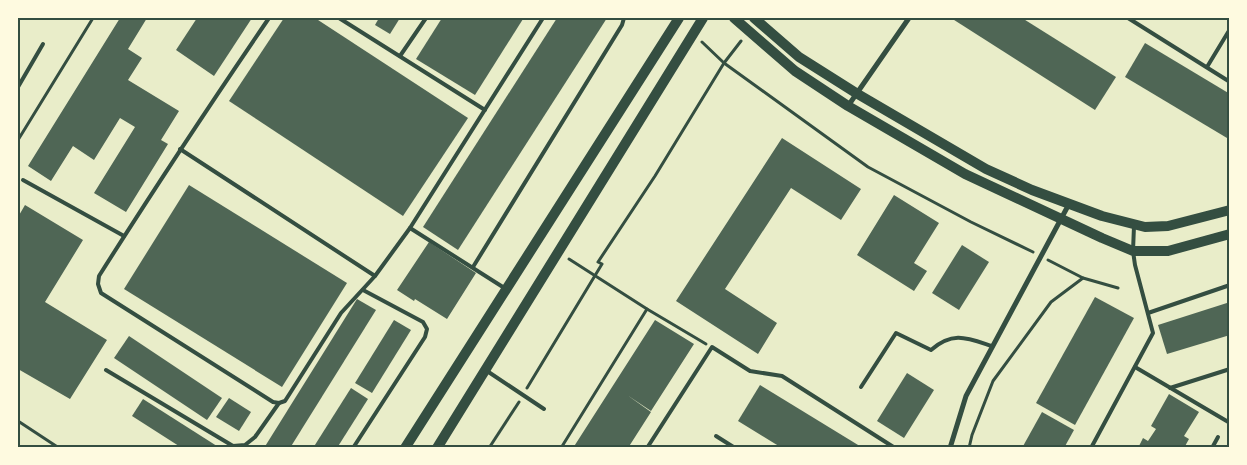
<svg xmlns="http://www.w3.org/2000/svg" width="1247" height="465" font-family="'Roboto Serif',serif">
<rect width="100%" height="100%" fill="#e9edc9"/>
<!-- building -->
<g fill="#4f6655">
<polygon points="120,18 147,18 128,49 142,58 128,80 179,111 161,140 168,144 126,212 94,193 135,127 120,118 94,160 73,146 51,181 28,166"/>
<polygon points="197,18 252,18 214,76 176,50"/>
<polygon points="284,18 315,18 468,118 403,216 229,101"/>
<polygon points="379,18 400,18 390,34 375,25"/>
<polygon points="442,18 523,19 475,95 416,59"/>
<polygon points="557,18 607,18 458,250 423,227"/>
<polygon points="951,18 1022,18 1116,77 1095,110"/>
<polygon points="1145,43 1230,94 1230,134 1227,138 1125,77"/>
<polygon points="782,138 861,189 841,220 791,188 725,289 777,323 758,354 676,301"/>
<polygon points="189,185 347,283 282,387 124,289"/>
<polygon points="894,195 939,223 914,263 927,271 914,291 857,255"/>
<polygon points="25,205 83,240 45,302 107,340 70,399 18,369 18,217"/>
<polygon points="429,242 476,273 447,319 415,299 414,301 397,290"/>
<polygon points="962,245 989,262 959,310 932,293"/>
<polygon points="1095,297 1134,318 1075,425 1036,403"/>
<polygon points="357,299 376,310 290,448 264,448"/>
<polygon points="1230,302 1230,335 1167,354 1158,325"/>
<polygon points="394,320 411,330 372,393 355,383"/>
<polygon points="655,320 694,344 651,411 627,395 651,412 628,448 573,448"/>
<polygon points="129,336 222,398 207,420 114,358"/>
<polygon points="907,373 934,390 904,438 877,421"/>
<polygon points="760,385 863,448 782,448 738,421"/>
<polygon points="351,388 368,399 337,448 313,448"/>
<polygon points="1169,394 1199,412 1184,436 1189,439 1184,448 1138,448 1143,438 1148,441 1156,429 1151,426"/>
<polygon points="229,398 251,412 239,431 216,417"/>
<polygon points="143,399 220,448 182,448 132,416"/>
<polygon points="1042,412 1074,430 1064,448 1022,448"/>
</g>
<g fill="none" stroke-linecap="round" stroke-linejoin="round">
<!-- path -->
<g stroke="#344e41" stroke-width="3">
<polyline points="702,42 724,63 868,167 971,222 1033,252"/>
<polyline points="18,140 93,18"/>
<polyline points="569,259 647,309 706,344"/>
<polyline points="1048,260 1083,278"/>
<polyline points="527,388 602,264 598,262 655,176 724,63 741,41"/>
<polyline points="18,421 59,448"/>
<polyline points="489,448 519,402"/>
<polyline points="561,448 647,309"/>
<polyline points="969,448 972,435 993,381 1051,302 1083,278 1118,288"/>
</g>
<!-- service -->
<g stroke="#344e41" stroke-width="4">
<path d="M269 18C211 103 154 189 99 276L98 284 101 293 273 402 279 403 285 401 341 313 375 276 410 228 543 18"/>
<polyline points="339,18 485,110"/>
<polyline points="1128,18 1230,82"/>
<polyline points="400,56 426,18"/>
<polyline points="1207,67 1230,29"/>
<polyline points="18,87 43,44"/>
<polyline points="180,149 375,276"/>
<polyline points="23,180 124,236"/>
<polyline points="410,228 506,289"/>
<polyline points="473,267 622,25 624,18"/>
<polyline points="1148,313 1230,285"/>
<polyline points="1135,367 1230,423"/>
<polyline points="106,370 233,446 245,445 255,437 279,403"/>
<polyline points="487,371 544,409"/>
<path d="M861 387 896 333 931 350C953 331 967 338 992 346"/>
<polyline points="1170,388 1230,369"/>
<polyline points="716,436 735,448"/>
<polyline points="353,448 425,337 427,329 423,322 363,290"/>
<polyline points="647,448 712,347 750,371 782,376 895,448"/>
<polyline points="1091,448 1153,333 1135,265 1133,251 1134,226"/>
<polyline points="1212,448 1218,437"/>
</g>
<!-- minor -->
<g stroke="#344e41" stroke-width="5">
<polyline points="848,106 909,18"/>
<polyline points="950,448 966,396 1069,204"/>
</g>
<!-- secondary -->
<g stroke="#344e41" stroke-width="10">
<polyline points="734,18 795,71 848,106 965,174 1102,238 1133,251 1168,251 1230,234"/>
<polyline points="754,18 799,57 856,93 986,169 1032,190 1102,216 1145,227 1168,226 1230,210"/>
<polyline points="405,448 679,18"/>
<polyline points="437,448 703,18"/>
</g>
</g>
<!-- border -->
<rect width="1247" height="465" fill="none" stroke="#fefae0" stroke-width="38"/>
<rect x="19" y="19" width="1209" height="427" fill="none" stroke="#344e41" stroke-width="2"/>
</svg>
